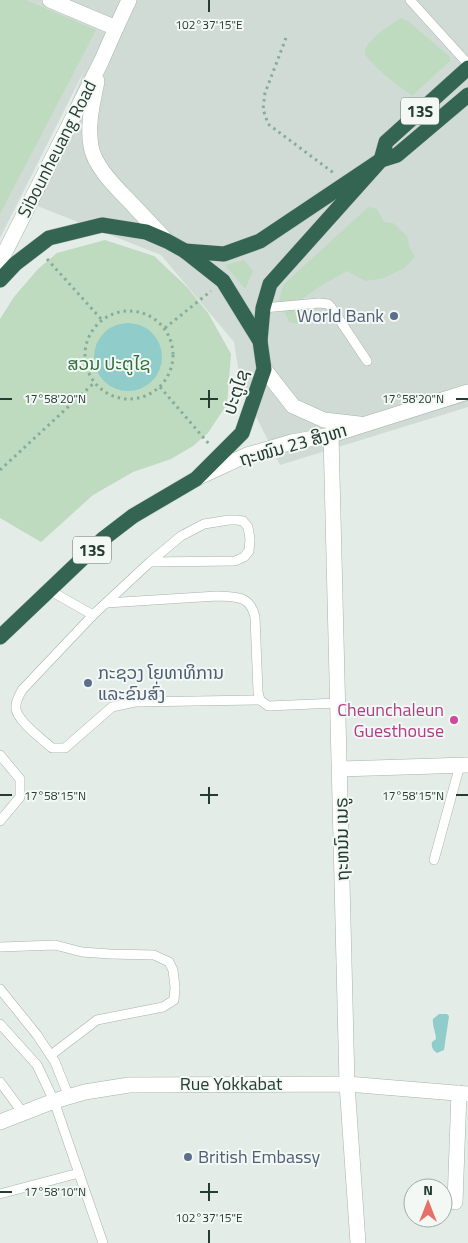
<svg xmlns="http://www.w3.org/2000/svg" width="468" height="1243" font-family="'Titillium Web','Noto Sans Lao',sans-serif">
<rect width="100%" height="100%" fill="#e3ece6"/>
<!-- built -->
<polygon fill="#d1dbd5" points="0,0 468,0 468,407 280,465 241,386 234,342 161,255 30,203 85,69 0,238"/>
<!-- green -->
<g fill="#bedbc0">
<polygon points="0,0 26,0 96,30 0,214"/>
<path d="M401 18 408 21 450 57V61L412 96C403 89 366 62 365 53 364 41 391 24 401 18Z"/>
<polygon points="370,207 377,209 384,222 393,223 407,236 409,246 415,257 404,268 384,278 366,281 347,271 319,287 302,299 306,319 298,324 289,322 279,299 284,284 366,209"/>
<polygon points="105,240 154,256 187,287 208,313 231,354 227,404 208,433 193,446 171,459 133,472 93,495 41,542 0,518 0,319 14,297 38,269 57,253"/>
<polygon points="244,260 253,271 245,289 225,265"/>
</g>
<!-- water -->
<g fill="#90ccca">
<circle cx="128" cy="357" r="34"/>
<path d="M439 1014H447L449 1016 444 1050 437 1053C433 1050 431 1048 432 1042L436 1039C436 1032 432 1026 433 1019Z"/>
</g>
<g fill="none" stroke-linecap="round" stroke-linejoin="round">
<defs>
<g id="lane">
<polyline points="410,0 468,64"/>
<polyline points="263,308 319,303 328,304 331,307 367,361"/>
<path d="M150 562 235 561 244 557 249 551 250 539 248 527 243 521 237 520H229L204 524 181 536 150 562 93 615 22 690C19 696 15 702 16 708 16 720 43 740 52 748H65L112 707 135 702 260 700"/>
<polyline points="49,590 93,615"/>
<path d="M106 603 217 596C236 597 250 595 255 617L258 692 260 700 268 706 337 703"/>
<polyline points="0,755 20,779 20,797 0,821"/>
<polyline points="434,860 460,765"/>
<polyline points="0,947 55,945 82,952 110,954 154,955 169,962 173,970 175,987 174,1000 163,1007 97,1020 51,1055"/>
<polyline points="0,989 37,1035 55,1062 69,1097"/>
<polyline points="0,1024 37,1065 54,1101 103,1243"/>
<polyline points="0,1082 23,1113"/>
<polyline points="0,1194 79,1173"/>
</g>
<g id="street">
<polyline points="331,435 347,1084 358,1243"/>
<polyline points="340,769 468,765"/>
<polyline points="0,1122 54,1101 85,1092 129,1085 347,1084 468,1094"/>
<polyline points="455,1202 459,1093"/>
</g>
<g id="secondary">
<polyline points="50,0 116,28"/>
<path d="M97 81C93 102 87 123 91 146 94 167 118 189 133 205 144 217 156 229 167 241"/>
<polyline points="0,262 101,62 116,28 129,0"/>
<polyline points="264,369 293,406 324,420 359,424"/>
<polyline points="199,477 247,455 292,442 331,435 468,392"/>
</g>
<g id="highway">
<polyline points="185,251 224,254 260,241 381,160 397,155 468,95"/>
<polyline points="0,280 15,264 49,238 102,225 146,232 167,241 185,251 223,281 260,341 264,369 242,433 196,479 133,516 103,539 0,637"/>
<polyline points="260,341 263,308 270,284 381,160 386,142 468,68"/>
</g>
</defs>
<!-- lane casing -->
<use href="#lane" stroke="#a6b4ac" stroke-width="10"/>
<!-- street casing -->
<use href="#street" stroke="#a6b4ac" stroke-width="16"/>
<!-- secondary casing -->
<use href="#secondary" stroke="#a2b6ac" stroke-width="16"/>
<!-- highway casing -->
<use href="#highway" stroke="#c2c8c5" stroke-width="16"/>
<!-- path -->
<g stroke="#86ad9a" stroke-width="3" stroke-dasharray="2.5 4" stroke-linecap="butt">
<polyline points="286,38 265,93 263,109 268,124 335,174"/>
<polyline points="47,259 102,320"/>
<circle cx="129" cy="355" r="44"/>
<polyline points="165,328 211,291"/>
<polyline points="160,387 209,444"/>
<polyline points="0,470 94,383"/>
</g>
<!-- lane -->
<use href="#lane" stroke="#fff" stroke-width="9"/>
<!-- street -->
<use href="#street" stroke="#fff" stroke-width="15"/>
<!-- secondary -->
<use href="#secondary" stroke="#fff" stroke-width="15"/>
<!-- highway -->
<use href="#highway" stroke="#336552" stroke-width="15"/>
</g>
<!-- ticks -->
<path fill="none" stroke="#243c31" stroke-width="2" d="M209 0V12M209 390V408M0 399H12M200 399H218M456 399H468M209 787V804M0 795H12M200 795H218M456 795H468M209 1183V1201M0 1192H12M200 1192H218M209 1230V1243"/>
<!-- markers -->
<g fill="#5c6f8a" stroke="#f3f8f5" stroke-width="2">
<circle cx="394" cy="316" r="5"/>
<circle cx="88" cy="683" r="5"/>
<circle cx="188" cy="1157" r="5"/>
</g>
<circle fill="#d1479c" stroke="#f3f8f5" stroke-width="2" cx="454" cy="720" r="5"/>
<g text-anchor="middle" stroke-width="4" stroke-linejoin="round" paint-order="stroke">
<!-- shield labels -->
<g fill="#f3f8f5" stroke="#62746c" stroke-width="1">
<rect x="401" y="97.5" width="38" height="27" rx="4"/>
<rect x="73" y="536.5" width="38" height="27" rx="4"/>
</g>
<g font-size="16" font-weight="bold" fill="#243c31">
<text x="420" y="117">13S</text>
<text x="92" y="556">13S</text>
</g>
<!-- street labels -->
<g font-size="18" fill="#243c31" stroke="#f3f8f5">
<text transform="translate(57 149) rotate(-63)" y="6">Sibounheuang Road</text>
<text transform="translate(236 392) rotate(-72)" y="6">ປະຕູໄຊ</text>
<text transform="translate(293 445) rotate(-16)" y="6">ຖະໜົນ 23 ສິງຫາ</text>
<text transform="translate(342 839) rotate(-91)" y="6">ຖະຫນົນ ເນຣູ</text>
<text x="231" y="1090">Rue Yokkabat</text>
</g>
<!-- service labels -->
<g font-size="18" fill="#4e5e75" stroke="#f3f8f5" text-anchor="start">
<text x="384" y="322" text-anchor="end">World Bank</text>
<text x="98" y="679">ກະຊວງ ໂຍທາທິການ<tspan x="98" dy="21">ແລະຂົນສົ່ງ</tspan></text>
<text x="198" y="1163">British Embassy</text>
</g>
<!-- park labels -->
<g font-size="18" fill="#326f3e" stroke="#f3f8f5">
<text x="109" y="370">ສວນ ປະຕູໄຊ</text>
</g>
<!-- hotel labels -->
<g font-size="18" fill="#b23c85" stroke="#f3f8f5" text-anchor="end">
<text x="444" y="716">Cheunchaleun<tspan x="444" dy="21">Guesthouse</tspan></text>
</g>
</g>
<g font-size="12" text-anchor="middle" fill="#243c31" stroke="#f3f8f5" stroke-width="4" stroke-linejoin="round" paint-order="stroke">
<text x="209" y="29">102°37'15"E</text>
<text x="55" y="403">17°58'20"N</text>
<text x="413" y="403">17°58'20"N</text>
<text x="55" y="800">17°58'15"N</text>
<text x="413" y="800">17°58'15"N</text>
<text x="55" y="1196">17°58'10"N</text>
<text x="209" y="1222">102°37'15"E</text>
</g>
<!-- north arrow -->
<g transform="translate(428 1203)"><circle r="24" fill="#f3f8f5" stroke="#a0ada7"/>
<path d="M0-4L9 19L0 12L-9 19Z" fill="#e66f67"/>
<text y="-8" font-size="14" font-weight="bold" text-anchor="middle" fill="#243c31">N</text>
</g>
</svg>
